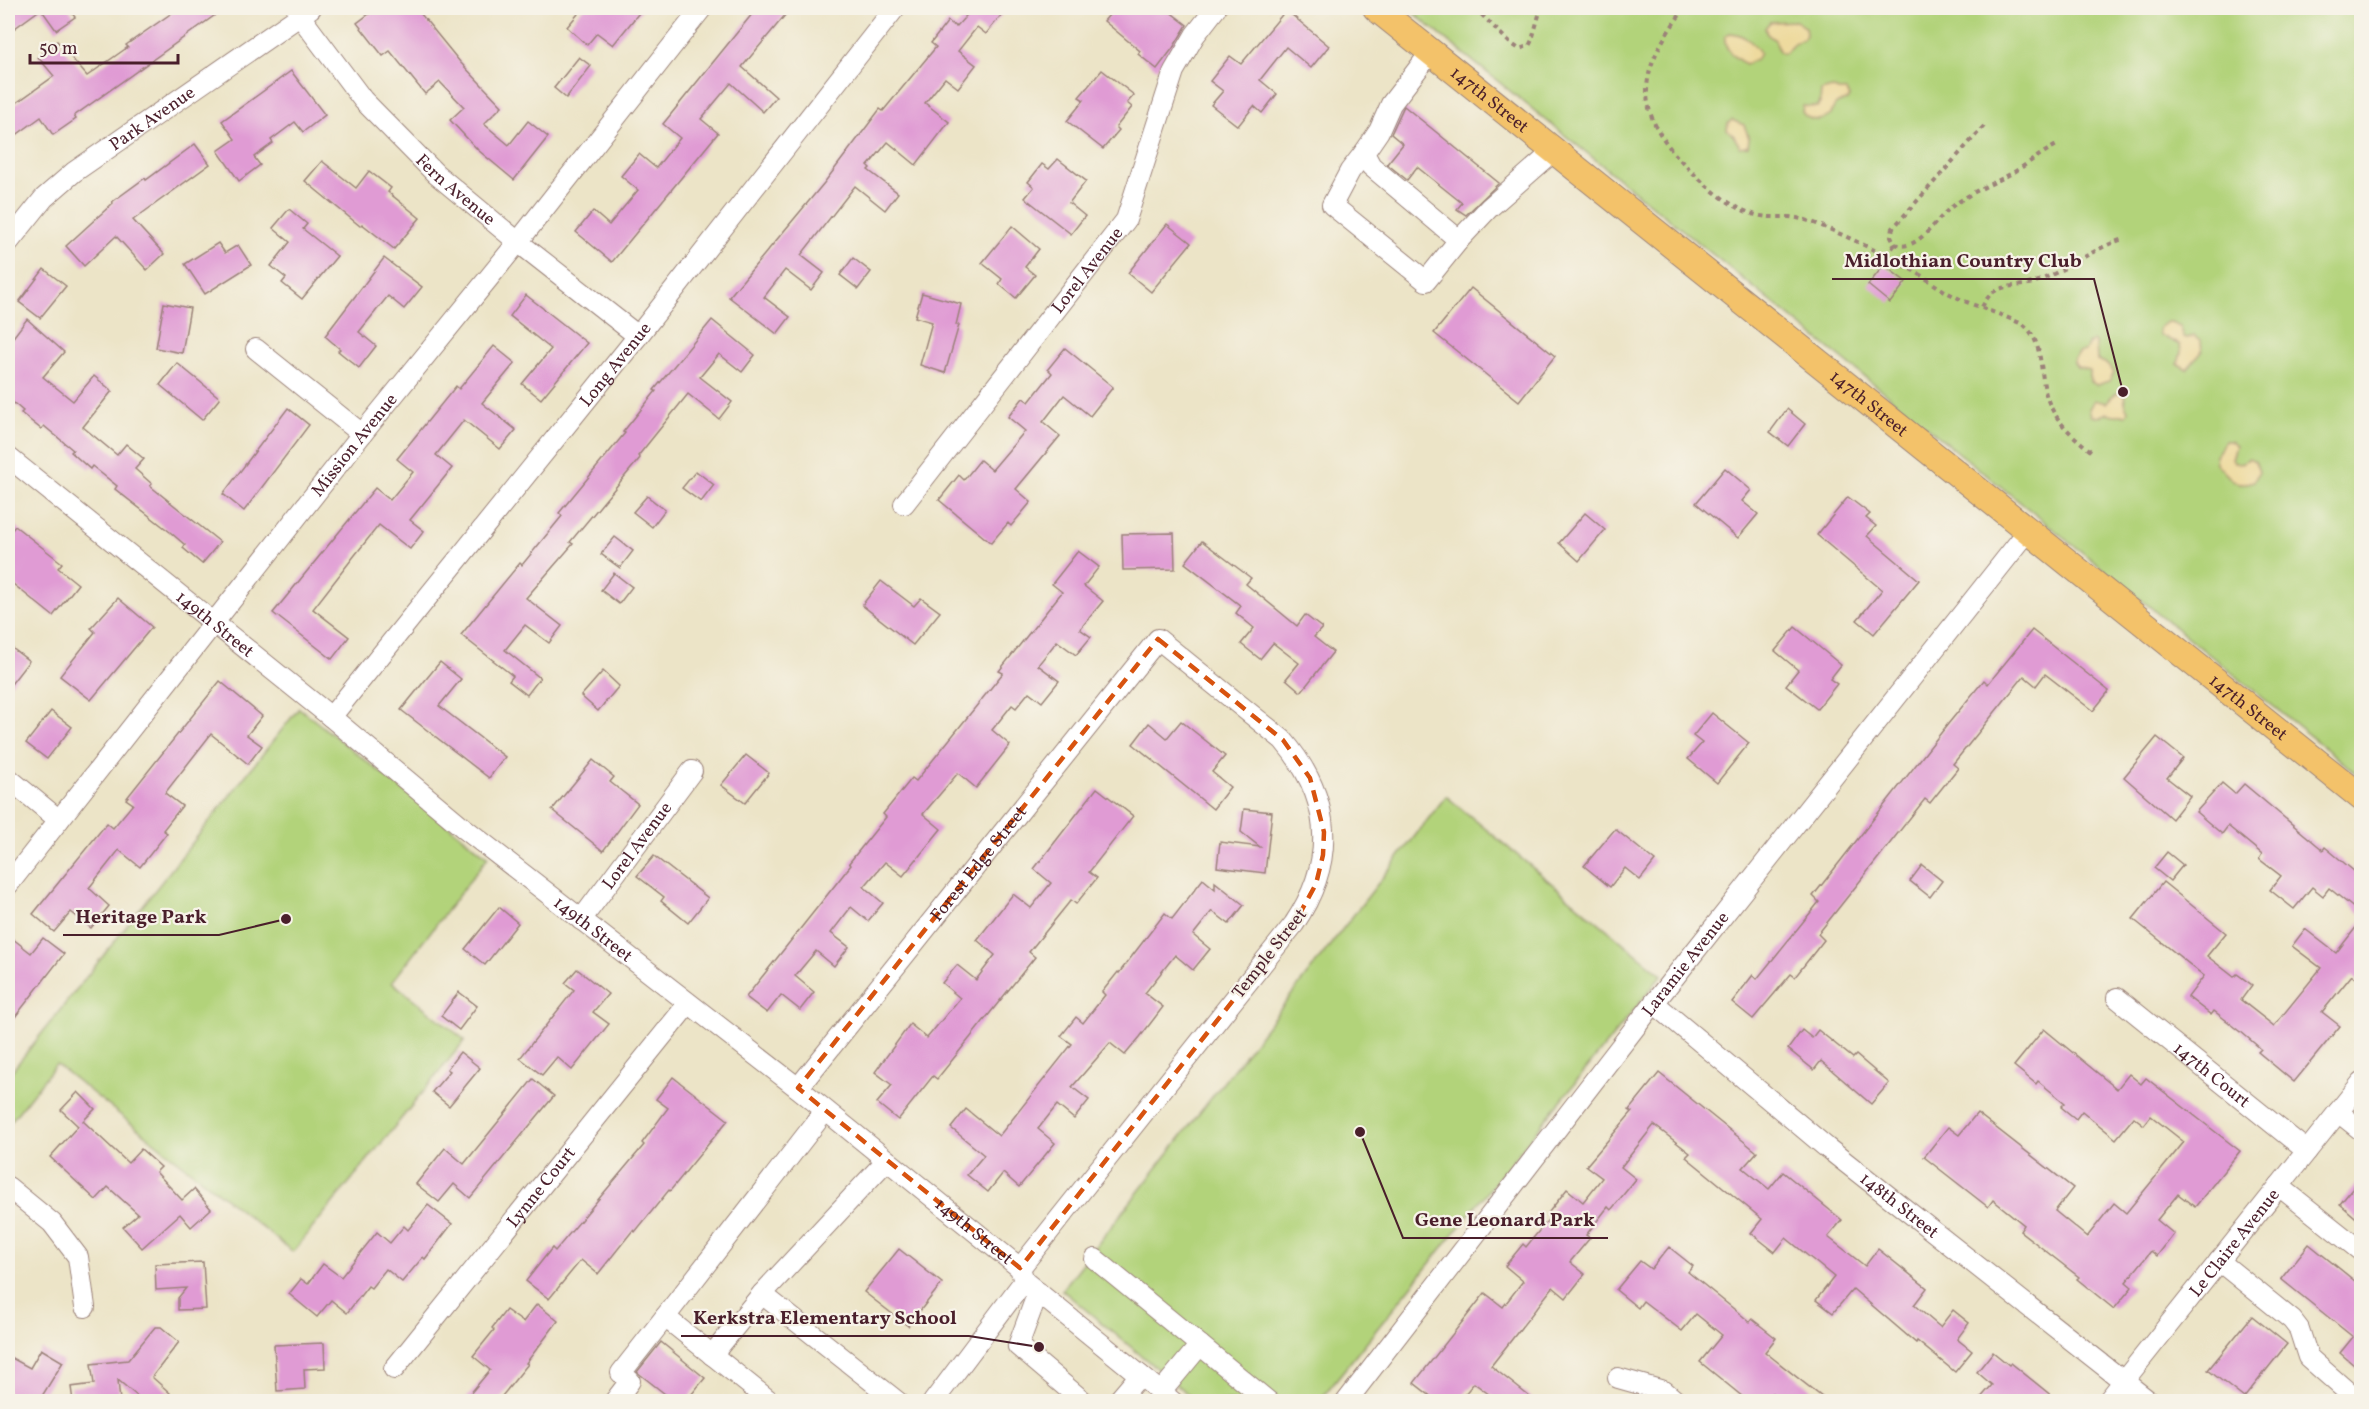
<svg xmlns="http://www.w3.org/2000/svg" width="2369" height="1409" font-family="Vollkorn,serif">
<rect width="100%" height="100%" fill="#f7f3e8"/>
<filter id="ink" filterUnits="userSpaceOnUse"><feTurbulence type="fractalNoise" baseFrequency=".0167" numOctaves="2"/><feDisplacementMap in="SourceGraphic" scale="12" xChannelSelector="R" yChannelSelector="G"/><feConvolveMatrix kernelMatrix="1 2 1 2 8 2 1 2 1" color-interpolation-filters="sRGB"/></filter>
<filter id="wash" filterUnits="userSpaceOnUse"><feTurbulence type="fractalNoise" baseFrequency=".008" numOctaves="4" result="noise"/><feDisplacementMap in="SourceGraphic" scale="24" xChannelSelector="R" yChannelSelector="G"/><feGaussianBlur stdDeviation="1.35" result="paint"/><feColorMatrix in="noise" values="0 0 0 0 0 0 0 0 0 0 0 0 0 0 0 0 0 1.4 0 .05"/><feComposite in="paint" operator="in"/></filter>
<g filter="url(#wash)">
<rect width="100%" height="100%" fill="#ece4c7"/>
<!-- green -->
<g fill="#b2d37a" stroke="#7e7952" stroke-width="1.5">
<polygon points="1407,8 2361,8 2361,777"/>
<polygon points="299,708 488,857 392,982 465,1040 293,1252 56,1064 8,1125 8,1076"/>
<polygon points="1446,796 1662,975 1319,1401 1196,1401 1062,1290"/>
</g>
<!-- sand -->
<g fill="#eeda9e" stroke="#9c7c64" stroke-width="1.5">
<path d="M1796 21 1805 27 1806 35 1803 40 1794 43 1786 53C1777 55 1778 46 1775 40L1767 34 1765 28 1770 22Z"/>
<path d="M1730 33C1741 33 1755 43 1760 53L1756 60 1746 64C1735 59 1723 49 1725 36Z"/>
<path d="M1832 88 1838 91H1846L1850 96 1848 100C1837 103 1834 103 1831 115 1821 122 1809 122 1802 112L1803 106 1817 107 1820 103 1821 91Z"/>
<polygon points="1732,120 1744,125 1749,138 1748,146 1740,147 1733,135 1727,130 1728,123"/>
<polygon points="2171,322 2180,326 2184,337 2187,338 2194,336 2201,342 2202,352 2187,369 2178,364 2181,352 2180,345 2160,335 2159,328 2167,322"/>
<polygon points="2093,341 2096,344 2097,360 2105,363 2114,372 2109,381 2097,385 2090,382 2090,370 2077,367 2073,361 2078,353 2085,351 2088,344"/>
<polygon points="2117,393 2124,394 2126,397 2124,403 2128,411 2126,415 2114,415 2107,413 2098,417 2091,416 2089,409 2094,400 2106,403 2112,396"/>
<path d="M2225 441H2230L2236 446 2232 459 2234 463H2241L2249 458 2255 461 2259 472 2254 481C2234 489 2228 475 2216 463L2215 455Z"/>
</g>
<g id="blocks">
<!-- building -->
<g fill="#e09bd4">
<polygon points="8,8 68,8 75,17 56,30 41,9 8,33"/>
<polygon points="179,8 225,8 74,116 76,119 53,135 41,117 8,141 8,109 54,76 38,57 57,41 87,76 128,47 126,45"/>
<polygon points="377,8 416,8 460,62 502,106 484,124 509,145 528,121 548,137 514,180 478,150 450,120 464,107 440,82 425,94 390,51 383,56 357,23"/>
<polygon points="583,8 643,8 613,45 597,33 587,45 567,27"/>
<polygon points="757,8 791,8 742,67 776,97 763,112 731,83 701,119 718,133 612,262 576,232 593,211 609,225 638,190 621,176 639,154 656,168 680,138 663,124"/>
<polygon points="973,8 1007,8 986,34 977,27 958,51 976,65 958,88 945,78 925,103 949,122 916,165 888,142 868,166 870,168 868,170 898,193 885,210 855,186 801,255 824,273 811,290 785,270 764,297 790,317 777,334 729,297 824,183 880,109 883,111 936,47 931,43 948,21 956,27"/>
<polygon points="1115,8 1165,8 1187,25 1173,48 1157,69 1138,54 1140,51 1104,21"/>
<polygon points="1286,10 1329,46 1311,68 1286,47 1260,80 1277,94 1262,113 1254,106 1238,126 1211,105 1223,91 1210,81 1230,56 1241,64"/>
<polygon points="579,57 591,66 566,98 554,88"/>
<polygon points="1102,70 1134,95 1127,103 1132,107 1116,127 1119,130 1103,149 1067,121 1084,100 1079,97"/>
<polygon points="291,71 325,115 303,132 295,122 271,140 273,143 254,157 260,165 239,181 218,151 235,139 222,121"/>
<polygon points="1404,106 1499,183 1466,215 1457,209 1462,203 1417,167 1407,180 1387,164 1403,144 1391,134"/>
<polygon points="195,144 210,164 133,220 164,254 147,270 116,236 84,266 66,246 113,203 112,202 145,178 146,180"/>
<polygon points="1058,159 1086,181 1069,203 1085,216 1071,234 1025,198 1034,187 1028,182 1042,164 1049,169"/>
<polygon points="322,161 356,188 369,171 391,188 388,192 420,218 394,249 362,224 360,226 305,181"/>
<polygon points="289,209 307,224 303,229 337,256 302,299 282,283 286,278 271,266 290,242 273,228"/>
<polygon points="1167,224 1191,243 1151,292 1128,273"/>
<polygon points="1012,226 1039,249 1025,267 1035,275 1016,298 999,284 1002,279 982,263"/>
<polygon points="218,243 225,253 238,245 251,265 205,294 185,264"/>
<polygon points="384,258 422,287 404,309 388,296 359,332 376,346 359,368 338,351 340,349 325,336"/>
<polygon points="853,258 871,272 858,289 840,275"/>
<polygon points="1884,265 1906,282 1890,303 1868,285"/>
<polygon points="44,269 66,286 40,318 19,302"/>
<polygon points="1471,288 1555,356 1519,401 1434,333"/>
<polygon points="922,293 961,304 956,325 959,325 945,373 920,365 932,322 915,317"/>
<polygon points="526,295 587,343 541,399 522,384 551,349 510,316"/>
<polygon points="164,303 190,308 182,353 156,348"/>
<polygon points="27,319 64,352 43,377 73,401 94,376 112,391 83,427 117,455 126,444 144,459 135,469 152,484 150,486 220,542 202,564 183,548 185,545 170,532 115,489 117,486 92,466 90,469 71,452 73,450 44,426 41,429 21,413 23,411 8,398 8,344"/>
<polygon points="712,320 755,355 742,372 719,354 700,377 732,402 719,419 688,394 638,456 640,458 570,542 573,544 526,598 562,626 549,643 525,625 505,650 540,678 527,695 509,681 513,676 461,635 520,563 522,565 562,516 559,513 625,433 623,432 656,391 654,390"/>
<polygon points="494,346 515,363 482,403 516,430 500,449 464,420 436,455 452,468 410,520 424,531 410,549 379,525 355,555 313,609 349,637 332,659 273,613 375,488 390,500 413,472 397,459 456,386 459,389"/>
<polygon points="1065,348 1113,387 1090,416 1064,395 1043,422 1060,436 1016,489 1031,502 1011,526 1008,523 991,543 939,500 959,475 964,480 980,460 992,470 1025,431 1008,417 1023,398 1029,402 1052,373 1048,369"/>
<polygon points="177,363 220,398 202,420 160,385"/>
<polygon points="288,408 309,425 244,511 223,494"/>
<polygon points="1787,409 1805,424 1788,446 1770,432"/>
<polygon points="1725,468 1751,490 1742,501 1758,514 1738,538 1696,503"/>
<polygon points="696,471 714,485 701,502 682,488"/>
<polygon points="647,496 665,510 652,527 633,512"/>
<polygon points="1848,497 1870,514 1866,518 1876,526 1867,536 1919,580 1874,634 1857,620 1882,590 1817,535"/>
<polygon points="1585,513 1605,530 1579,561 1559,543"/>
<polygon points="15,526 62,563 58,568 78,584 53,616 8,580 8,535"/>
<polygon points="1174,533 1175,569 1123,570 1122,534"/>
<polygon points="615,537 633,551 620,568 601,554"/>
<polygon points="1202,541 1251,578 1246,584 1297,626 1305,615 1322,628 1314,637 1333,652 1301,692 1286,679 1299,663 1273,643 1260,659 1241,644 1254,628 1236,613 1241,606 1185,563"/>
<polygon points="1078,551 1099,567 1084,586 1103,601 1080,629 1091,637 1076,655 1057,641 1038,665 1059,681 1042,702 1029,692 1016,708 1012,705 992,730 1010,745 976,788 958,773 923,814 941,829 903,876 885,862 864,887 883,903 868,921 851,907 831,933 849,947 834,966 816,951 795,976 814,992 800,1010 781,995 767,1013 746,997 851,865 849,863 886,817 883,814 912,778 916,781 1003,673 999,671 1062,592 1052,584"/>
<polygon points="614,573 632,587 619,604 601,590"/>
<polygon points="881,581 914,606 921,598 940,612 913,645 862,605"/>
<polygon points="118,598 152,627 91,700 60,676 95,632 91,628"/>
<polygon points="1795,627 1841,665 1830,679 1837,684 1817,709 1786,685 1798,670 1775,651"/>
<polygon points="2032,630 2109,691 2093,711 2045,674 2036,686 2024,676 1953,764 1958,768 1930,803 1925,799 1818,934 1824,940 1795,977 1791,974 1753,1019 1732,1002 1753,975 1757,979 1819,902 1813,896 1948,724 1984,680 1988,684"/>
<polygon points="8,645 29,661 8,688"/>
<polygon points="440,662 461,679 439,706 505,757 489,778 401,710"/>
<polygon points="603,671 619,686 598,711 581,696"/>
<polygon points="220,681 262,716 247,735 262,746 248,764 211,734 165,793 182,806 163,830 167,833 140,867 119,850 89,888 109,906 91,928 71,912 54,932 33,914 107,823 113,828 133,804 126,799"/>
<polygon points="51,711 72,727 47,759 26,743"/>
<polygon points="1712,713 1749,743 1717,783 1688,759 1702,743 1693,736"/>
<polygon points="1181,721 1225,756 1212,772 1230,787 1213,809 1133,744 1149,723 1167,738"/>
<polygon points="2157,737 2183,758 2167,778 2190,796 2172,819 2124,777"/>
<polygon points="746,755 769,773 745,803 721,785"/>
<polygon points="593,760 614,777 610,782 638,804 603,851 552,810"/>
<polygon points="2222,783 2235,794 2244,784 2323,850 2325,847 2361,877 2361,914 2329,888 2323,896 2312,887 2294,909 2270,890 2281,876 2259,859 2262,854 2228,826 2222,834 2196,812"/>
<polygon points="1097,788 1133,816 1089,872 1097,878 1076,904 1071,900 1029,952 1035,957 937,1079 933,1076 898,1120 877,1103 892,1085 875,1072 910,1024 927,1038 960,998 942,983 957,965 976,980 995,955 977,940 1013,894 1031,908 1051,883 1034,869"/>
<polygon points="1244,809 1272,812 1265,873 1217,867 1220,842 1260,847 1241,832"/>
<polygon points="1615,829 1655,861 1640,880 1625,868 1610,887 1584,866"/>
<polygon points="2167,852 2183,865 2170,881 2154,868"/>
<polygon points="654,856 708,898 688,923 661,901 664,897 637,876"/>
<polygon points="1922,865 1942,881 1930,897 1910,881"/>
<polygon points="1203,879 1215,889 1215,882 1244,905 1229,924 1212,911 1193,935 1210,949 1193,970 1175,955 1145,993 1163,1007 1140,1037 1125,1055 1110,1043 1072,1087 1089,1100 1074,1119 1057,1105 1038,1129 1055,1143 1019,1187 1003,1173 988,1192 967,1175 984,1155 951,1128 966,1109 999,1136 1072,1044 1061,1036 1076,1017 1083,1023 1105,995 1102,992 1118,972 1119,973 1165,913 1172,919"/>
<polygon points="2163,882 2226,933 2207,956 2234,977 2237,974 2252,985 2241,1000 2274,1026 2321,968 2292,946 2305,929 2336,953 2361,921 2361,982 2352,975 2322,1012 2340,1026 2294,1082 2258,1052 2261,1049 2240,1031 2214,1011 2211,1015 2188,997 2204,976 2133,919"/>
<polygon points="499,907 518,923 485,965 465,949"/>
<polygon points="8,935 31,953 43,938 64,954 8,1026"/>
<polygon points="577,969 608,994 593,1012 609,1024 572,1070 557,1057 542,1075 520,1058 574,990 565,983"/>
<polygon points="459,992 477,1006 459,1030 441,1016"/>
<polygon points="2044,1029 2117,1089 2129,1074 2141,1084 2146,1078 2240,1151 2195,1207 2178,1194 2157,1220 2174,1234 2157,1256 2151,1251 2126,1282 2132,1287 2114,1309 2077,1279 2079,1277 2020,1231 2024,1225 1993,1200 1988,1207 1924,1157 1948,1127 1959,1135 1977,1113 2073,1188 2055,1211 2087,1237 2114,1203 2126,1213 2184,1142 2151,1116 2144,1125 2134,1117 2116,1139 2082,1111 2076,1119 2061,1107 2065,1103 2038,1081 2036,1084 2014,1066"/>
<polygon points="1802,1030 1812,1038 1818,1030 1853,1058 1856,1055 1889,1083 1871,1104 1821,1061 1814,1070 1788,1049"/>
<polygon points="460,1052 480,1068 449,1106 432,1092 450,1071 447,1069"/>
<polygon points="1659,1073 1757,1152 1743,1168 1769,1189 1783,1172 1842,1220 1828,1237 1865,1266 1878,1249 1927,1288 1914,1305 1940,1327 1953,1310 1969,1323 1957,1339 1972,1351 1955,1372 1917,1341 1916,1343 1853,1289 1833,1313 1816,1300 1834,1277 1786,1238 1775,1252 1751,1233 1762,1219 1686,1157 1690,1153 1654,1125 1621,1167 1636,1179 1611,1210 1608,1207 1586,1235 1590,1238 1570,1262 1585,1274 1566,1298 1553,1287 1491,1366 1535,1401 1498,1401 1474,1383 1459,1401 1437,1401 1414,1383 1485,1293 1503,1307 1523,1281 1505,1266 1523,1244 1526,1247 1552,1215 1549,1212 1567,1189 1583,1202 1602,1178 1586,1166 1632,1112 1629,1110"/>
<polygon points="673,1077 728,1120 670,1191 669,1190 635,1232 633,1230 598,1274 581,1260 549,1299 526,1281 552,1248 555,1251 644,1145 642,1143 668,1108 656,1099"/>
<polygon points="533,1079 554,1096 470,1198 454,1184 439,1202 416,1184 445,1148 464,1164"/>
<polygon points="78,1092 95,1109 83,1121 128,1163 141,1149 161,1167 156,1172 182,1200 194,1189 211,1209 191,1227 180,1214 142,1248 123,1227 138,1214 108,1187 96,1200 50,1157 78,1126 61,1110"/>
<polygon points="2361,1178 2361,1222 2340,1204"/>
<polygon points="428,1205 452,1224 425,1259 423,1257 402,1282 386,1269 371,1288 368,1286 347,1313 331,1300 317,1317 289,1294 301,1279 308,1284 323,1264 341,1277 377,1232 390,1243 404,1226 408,1230"/>
<polygon points="2309,1244 2361,1286 2361,1371 2340,1353 2353,1337 2281,1279"/>
<polygon points="1669,1247 1693,1266 1688,1272 1750,1322 1752,1319 1776,1338 1765,1352 1827,1401 1783,1401 1772,1393 1766,1401 1748,1401 1700,1362 1722,1335 1696,1314 1682,1331 1643,1301 1638,1308 1616,1290 1640,1261 1651,1269"/>
<polygon points="899,1249 942,1283 908,1326 864,1292"/>
<polygon points="203,1262 206,1309 178,1310 178,1298 186,1288 156,1290 155,1264"/>
<polygon points="537,1304 558,1321 526,1363 528,1364 498,1401 464,1401 490,1370 473,1356 494,1330 492,1328 506,1310 523,1322"/>
<polygon points="2252,1316 2287,1344 2244,1398 2208,1370"/>
<polygon points="155,1327 161,1327 179,1342 152,1377 170,1393 163,1401 143,1401 118,1380 120,1401 73,1401 71,1387 94,1384 91,1364 128,1360"/>
<polygon points="661,1342 705,1378 686,1401 674,1401 637,1372"/>
<polygon points="324,1343 325,1368 304,1369 305,1389 277,1391 274,1345"/>
<polygon points="41,1349 63,1362 39,1401 31,1401 19,1395 15,1401 8,1401 8,1356 30,1368"/>
<polygon points="1993,1352 2009,1365 2011,1363 2058,1401 1978,1401 1992,1385 1977,1372"/>
</g>
</g>
</g>
<g filter="url(#ink)">
<use href="#blocks" fill-opacity="0" stroke="#9b8279" stroke-width="1.5"/>
<g fill="none" stroke-linecap="round" stroke-linejoin="round">
<defs>
<g id="minor">
<path id="s1" d="M300 16 363 100 436 174 518 242 638 336"/>
<polyline points="1431,52 1391,104 1379,131 1364,153 1371,166 1459,240 1489,208 1554,151"/>
<polyline points="1364,153 1350,171 1332,205 1426,281 1459,240"/>
<path id="s2" d="M8 243 44 198 74 172 311 8"/>
<polyline points="256,349 362,434"/>
<path id="s3" d="M8 457 331 717 465 829 798 1088 1020 1268 1024 1281 1173 1402"/>
<path id="s4" d="M904 504 1126 220 1174 71 1195 35 1216 8"/>
<path id="s5" d="M331 717 638 336 895 8"/>
<polyline points="8,778 59,820"/>
<path id="s6" d="M8 885 362 434 518 242 702 8"/>
<path id="s7" d="M581 920 692 771"/>
<path id="s8" d="M2117 998 2307 1151"/>
<path id="s9" d="M1654 1003 1826 1147 2150 1402"/>
<path id="s10" d="M798 1088 1158 639 1283 740C1332 798 1337 860 1294 924L1020 1268"/>
<polyline points="2338,1112 2362,1131"/>
<polyline points="2279,1186 2362,1252"/>
<polyline points="8,1187 52,1223 78,1257 85,1307"/>
<polyline points="1095,1259 1200,1345"/>
<polyline points="2219,1261 2292,1320 2299,1329 2308,1357 2350,1394"/>
<polyline points="1038,1292 1018,1346 1084,1402"/>
<polyline points="762,1294 898,1402"/>
<polyline points="665,1317 825,1111"/>
<polyline points="712,1355 762,1294 886,1161"/>
<path id="s11" d="M394 1369 688 1004"/>
<polyline points="1618,1378 1664,1391 1677,1402"/>
<polyline points="1161,1392 1200,1345 1269,1402"/>
<polyline points="614,1402 630,1381 621,1373 665,1317 771,1402"/>
<polyline points="933,1402 1024,1281"/>
<polyline points="1117,1402 1140,1375"/>
<path id="s12" d="M1346 1402 1654 1003 2028 531"/>
<path id="s13" d="M2107 1402 2362 1082"/>
</g>
<g id="major">
<path id="s14" d="M1376 8 2362 798"/>
</g>
</defs>
<!-- minor casing -->
<use href="#minor" stroke="#9b8279" stroke-width="22"/>
<!-- major casing -->
<use href="#major" stroke="#9b8279" stroke-width="28"/>
<!-- path -->
<g stroke="#9b8279" stroke-width="4" stroke-dasharray="4.5 4.5" stroke-linecap="butt">
<polyline points="1475,8 1509,42 1519,49 1529,46 1532,40 1541,8"/>
<path d="M1685 8C1636 72 1631 112 1690 170 1707 187 1730 207 1753 214 1764 218 1778 217 1789 217 1802 218 1813 222 1824 227 1855 240 1885 255 1914 271 1928 279 1941 290 1956 297 1978 308 2002 314 2024 325 2046 344 2038 378 2049 403 2058 424 2075 438 2092 452"/>
<path d="M1984 126 1893 228 1891 236 1895 244C1915 253 1934 223 1947 211 1969 191 1995 184 2019 169 2033 160 2044 151 2059 144"/>
<polyline points="1887,256 1895,244"/>
<path d="M1982 307C1986 300 1989 294 1997 290 2011 284 2025 287 2038 281 2068 269 2092 249 2123 239"/>
</g>
<!-- minor -->
<use href="#minor" stroke="#fff" stroke-width="20"/>
<!-- major -->
<use href="#major" stroke="#f3c26a" stroke-width="26"/>
</g>
</g>
<!-- marked area -->
<path fill="none" stroke="#d8530f" stroke-width="4.5" stroke-dasharray="12 8" stroke-linejoin="round" d="M1158 639 1283 740 1310 778 1324 832 1323 855 1316 884 1294 924 1020 1268 798 1088Z"/>
<g text-anchor="middle" stroke-width="4.5" stroke-linejoin="round" paint-order="stroke">
<!-- street labels -->
<g font-size="18" fill="#4a1f2b" stroke="#f7f3e8">
<text dy="6" stroke="none"><textPath href="#s14" startOffset="146">147th Street</textPath></text>
<text dy="6" stroke="none"><textPath href="#s2" startOffset="192">Park Avenue</textPath></text>
<text dy="6" stroke="none"><textPath href="#s1" startOffset="234">Fern Avenue</textPath></text>
<text dy="6" stroke="none"><textPath href="#s4" startOffset="297">Lorel Avenue</textPath></text>
<text dy="6" stroke="none"><textPath href="#s5" startOffset="453">Long Avenue</textPath></text>
<text dy="6" stroke="none"><textPath href="#s14" startOffset="632">147th Street</textPath></text>
<text dy="6" stroke="none"><textPath href="#s6" startOffset="560">Mission Avenue</textPath></text>
<text dy="6" stroke="none"><textPath href="#s3" startOffset="266">149th Street</textPath></text>
<text dy="6" stroke="none"><textPath href="#s14" startOffset="1118">147th Street</textPath></text>
<text dy="6" stroke="none"><textPath href="#s7" startOffset="93">Lorel Avenue</textPath></text>
<text dy="6" stroke="none"><textPath href="#s10" startOffset="288">Forest Edge Street</textPath></text>
<text dy="6" stroke="none"><textPath href="#s3" startOffset="752">149th Street</textPath></text>
<text transform="translate(1269 953) rotate(-52)" y="6">Temple Street</text>
<text dy="6" stroke="none"><textPath href="#s12" startOffset="554">Laramie Avenue</textPath></text>
<text dy="6" stroke="none"><textPath href="#s8" startOffset="122">147th Court</textPath></text>
<text dy="6" stroke="none"><textPath href="#s11" startOffset="234">Lynne Court</textPath></text>
<text dy="6" stroke="none"><textPath href="#s9" startOffset="318">148th Street</textPath></text>
<text dy="6" stroke="none"><textPath href="#s3" startOffset="1238">149th Street</textPath></text>
<text dy="6" stroke="none"><textPath href="#s13" startOffset="204">Le Claire Avenue</textPath></text>
</g>
</g>
<!-- callouts -->
<path fill="none" stroke="#4a1f2b" stroke-width="2" d="M2123 392L2094 279H1832M286 919L219 935H63M1360 1132L1403 1238H1608M1039 1347L969 1336H681"/>
<g fill="#4a1f2b" stroke="#f7f3e8" stroke-width="2">
<circle cx="2123" cy="392" r="6"/>
<circle cx="286" cy="919" r="6"/>
<circle cx="1360" cy="1132" r="6"/>
<circle cx="1039" cy="1347" r="6"/>
</g>
<g font-size="20" text-anchor="middle" font-weight="bold" fill="#4a1f2b" stroke="#f7f3e8" stroke-width="4.5" stroke-linejoin="round" paint-order="stroke">
<text x="1963" y="267">Midlothian Country Club</text>
<text x="141" y="923">Heritage Park</text>
<text x="1505" y="1226">Gene Leonard Park</text>
<text x="825" y="1324">Kerkstra Elementary School</text>
</g>
<!-- margin -->
<rect width="2369" height="1409" fill="none" stroke="#f7f3e8" stroke-width="30"/>
<!-- scale -->
<path d="M30 54v9h148v-9" fill="none" stroke="#4a1f2b" stroke-width="3"/>
<text x="39" y="54" font-size="18" fill="#4a1f2b" stroke="#f7f3e8" stroke-width="4.5" paint-order="stroke">50 m</text>
</svg>
